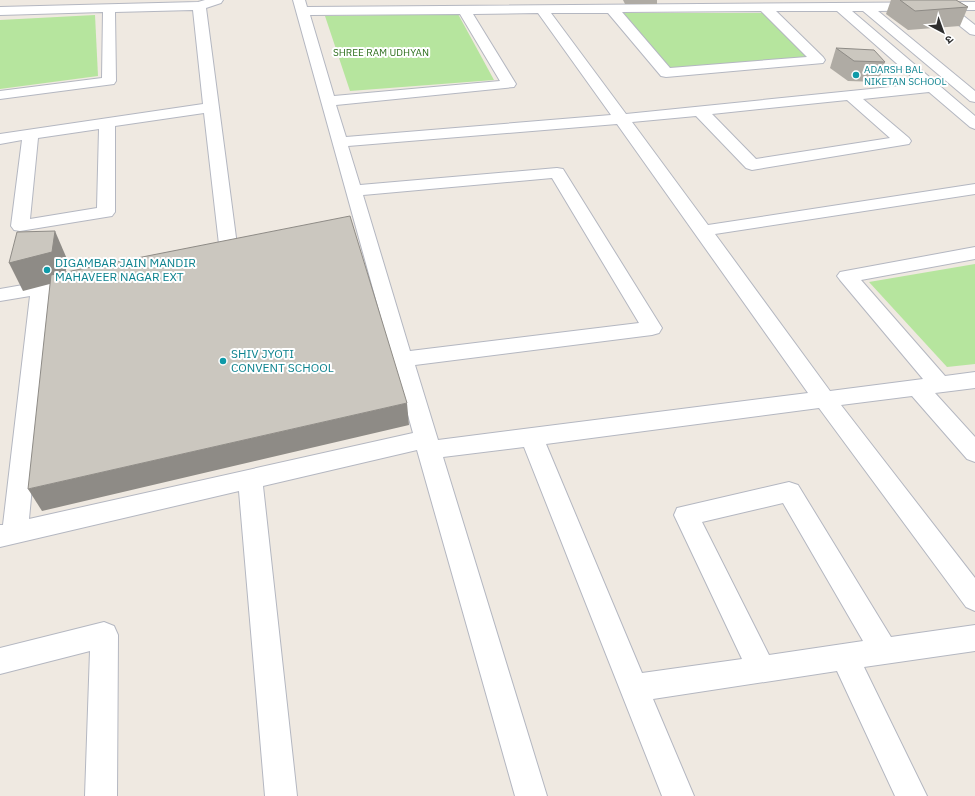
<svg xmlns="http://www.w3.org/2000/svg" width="975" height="796" font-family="'IBM Plex Sans','Noto Sans Devanagari',sans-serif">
<rect width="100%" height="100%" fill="#efe9e1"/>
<!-- green -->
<g fill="#b6e59e">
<polygon points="620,13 764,13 807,57 669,69"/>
<polygon points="458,14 494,80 350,91 325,16"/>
<polygon points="95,15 98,76 0,89 0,20"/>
<polygon points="975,264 975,364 947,367 869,282"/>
</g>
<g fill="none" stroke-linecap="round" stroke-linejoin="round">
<defs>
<g id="minor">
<path d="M205 0H223L221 3 206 8 238 253 236 257 229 259 222 257 220 253 204 113 115 126V212L112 216 20 231 14 230 11 226 22 140 0 144V134L203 104 193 10 115 12 116 81 114 84 0 99V91L102 78 103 12 0 15V7L198 2ZM99 129 97 208 30 219 38 138Z"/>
<path d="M293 0H305L307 7 975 2V10H956L975 25V35L970 34 940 10 878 11 975 91V102L970 101 863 11H852L975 116V129L970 127 929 92 863 99 909 138 911 141 909 144 752 170 746 168 696 116 632 122 708 225 975 184V194L715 234 830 391 923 379 840 280 837 276 840 272 975 247V259L861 280 945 376 975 372V388L935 393 975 437V462L967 459 912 396 841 405 975 578V611L966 607 819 408 546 444 642 673 742 659 674 515 677 508 789 482 798 485 891 637 975 625V651L864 667 927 796H895L837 671 653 699 694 796H662L524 447 443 457 547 796H515L417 450 263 486 297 796H265L239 491 0 547V525H3L30 296 0 301V289L80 275 87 277 90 281 87 285 50 292 29 519 413 433ZM761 11 807 57 670 68 622 12ZM776 11H837L920 84 626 114 551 13H608L661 76 666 77 823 63 825 60 823 57ZM538 13 611 115 346 137 336 105 514 87 516 84 473 14ZM460 14 500 81 334 96 310 15ZM847 100 890 138 756 159 712 114ZM617 124 808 393 438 440 415 365 652 335 659 333 662 328 563 169 557 168 360 185 348 146ZM552 178 639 323 410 351 363 195ZM783 503 863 641 769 655 702 522Z"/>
<polygon points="104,622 114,626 118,635 117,796 85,796 90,651 0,674 0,648"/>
</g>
</defs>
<!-- minor casing -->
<use href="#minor" stroke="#b4b7c1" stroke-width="2"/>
<!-- minor -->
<use href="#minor" fill="#fff" fill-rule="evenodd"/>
</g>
<!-- wall -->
<g fill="#afaba4">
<polygon points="623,0 657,0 657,4 625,4"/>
<polygon points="891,0 956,0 968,7 960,26 908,30 886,14"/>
<polygon points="836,48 885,62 878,82 848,81 830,68"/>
</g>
<!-- shaded-wall -->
<g fill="#8e8b86">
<polygon points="55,231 67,259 65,280 23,291 9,263"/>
<polygon points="407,403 409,425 42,511 28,489"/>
</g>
<!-- building -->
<g fill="#cbc7bf" stroke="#8e8b86">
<polygon points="900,0 956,0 968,7 915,11"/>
<polygon points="836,48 874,50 885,62 854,61"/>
<polygon points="350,216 407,403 28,489 51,275"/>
<polygon points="55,231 52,252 9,263 17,232"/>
</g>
<!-- markers -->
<g fill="#0f9aa8" stroke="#fff" stroke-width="1.5">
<circle cx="856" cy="75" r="4"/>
<circle cx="47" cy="270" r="4"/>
<circle cx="223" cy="361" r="4"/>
</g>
<g text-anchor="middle" stroke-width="4" stroke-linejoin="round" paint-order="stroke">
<!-- far-park labels -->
<g font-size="10" fill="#2c6e1b" stroke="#fff">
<text x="381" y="56">SHREE RAM UDHYAN</text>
</g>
<!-- far-culture labels -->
<g font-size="10" fill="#0d838f" stroke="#fff" text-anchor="start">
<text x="864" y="73">ADARSH BAL<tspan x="864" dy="12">NIKETAN SCHOOL</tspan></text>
</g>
<!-- culture labels -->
<g font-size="12" fill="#0d838f" stroke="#fff" text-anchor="start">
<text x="55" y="267">DIGAMBAR JAIN MANDIR<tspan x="55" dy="14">MAHAVEER NAGAR EXT</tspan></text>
<text x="231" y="358">SHIV JYOTI<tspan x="231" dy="14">CONVENT SCHOOL</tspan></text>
</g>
</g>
<!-- north arrow -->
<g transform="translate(943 32) rotate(139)" stroke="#ffffff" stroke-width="3" paint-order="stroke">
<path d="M0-3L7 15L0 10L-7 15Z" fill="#2e2e2e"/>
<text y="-6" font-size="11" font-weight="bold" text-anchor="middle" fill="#2e2e2e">उ</text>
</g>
</svg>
